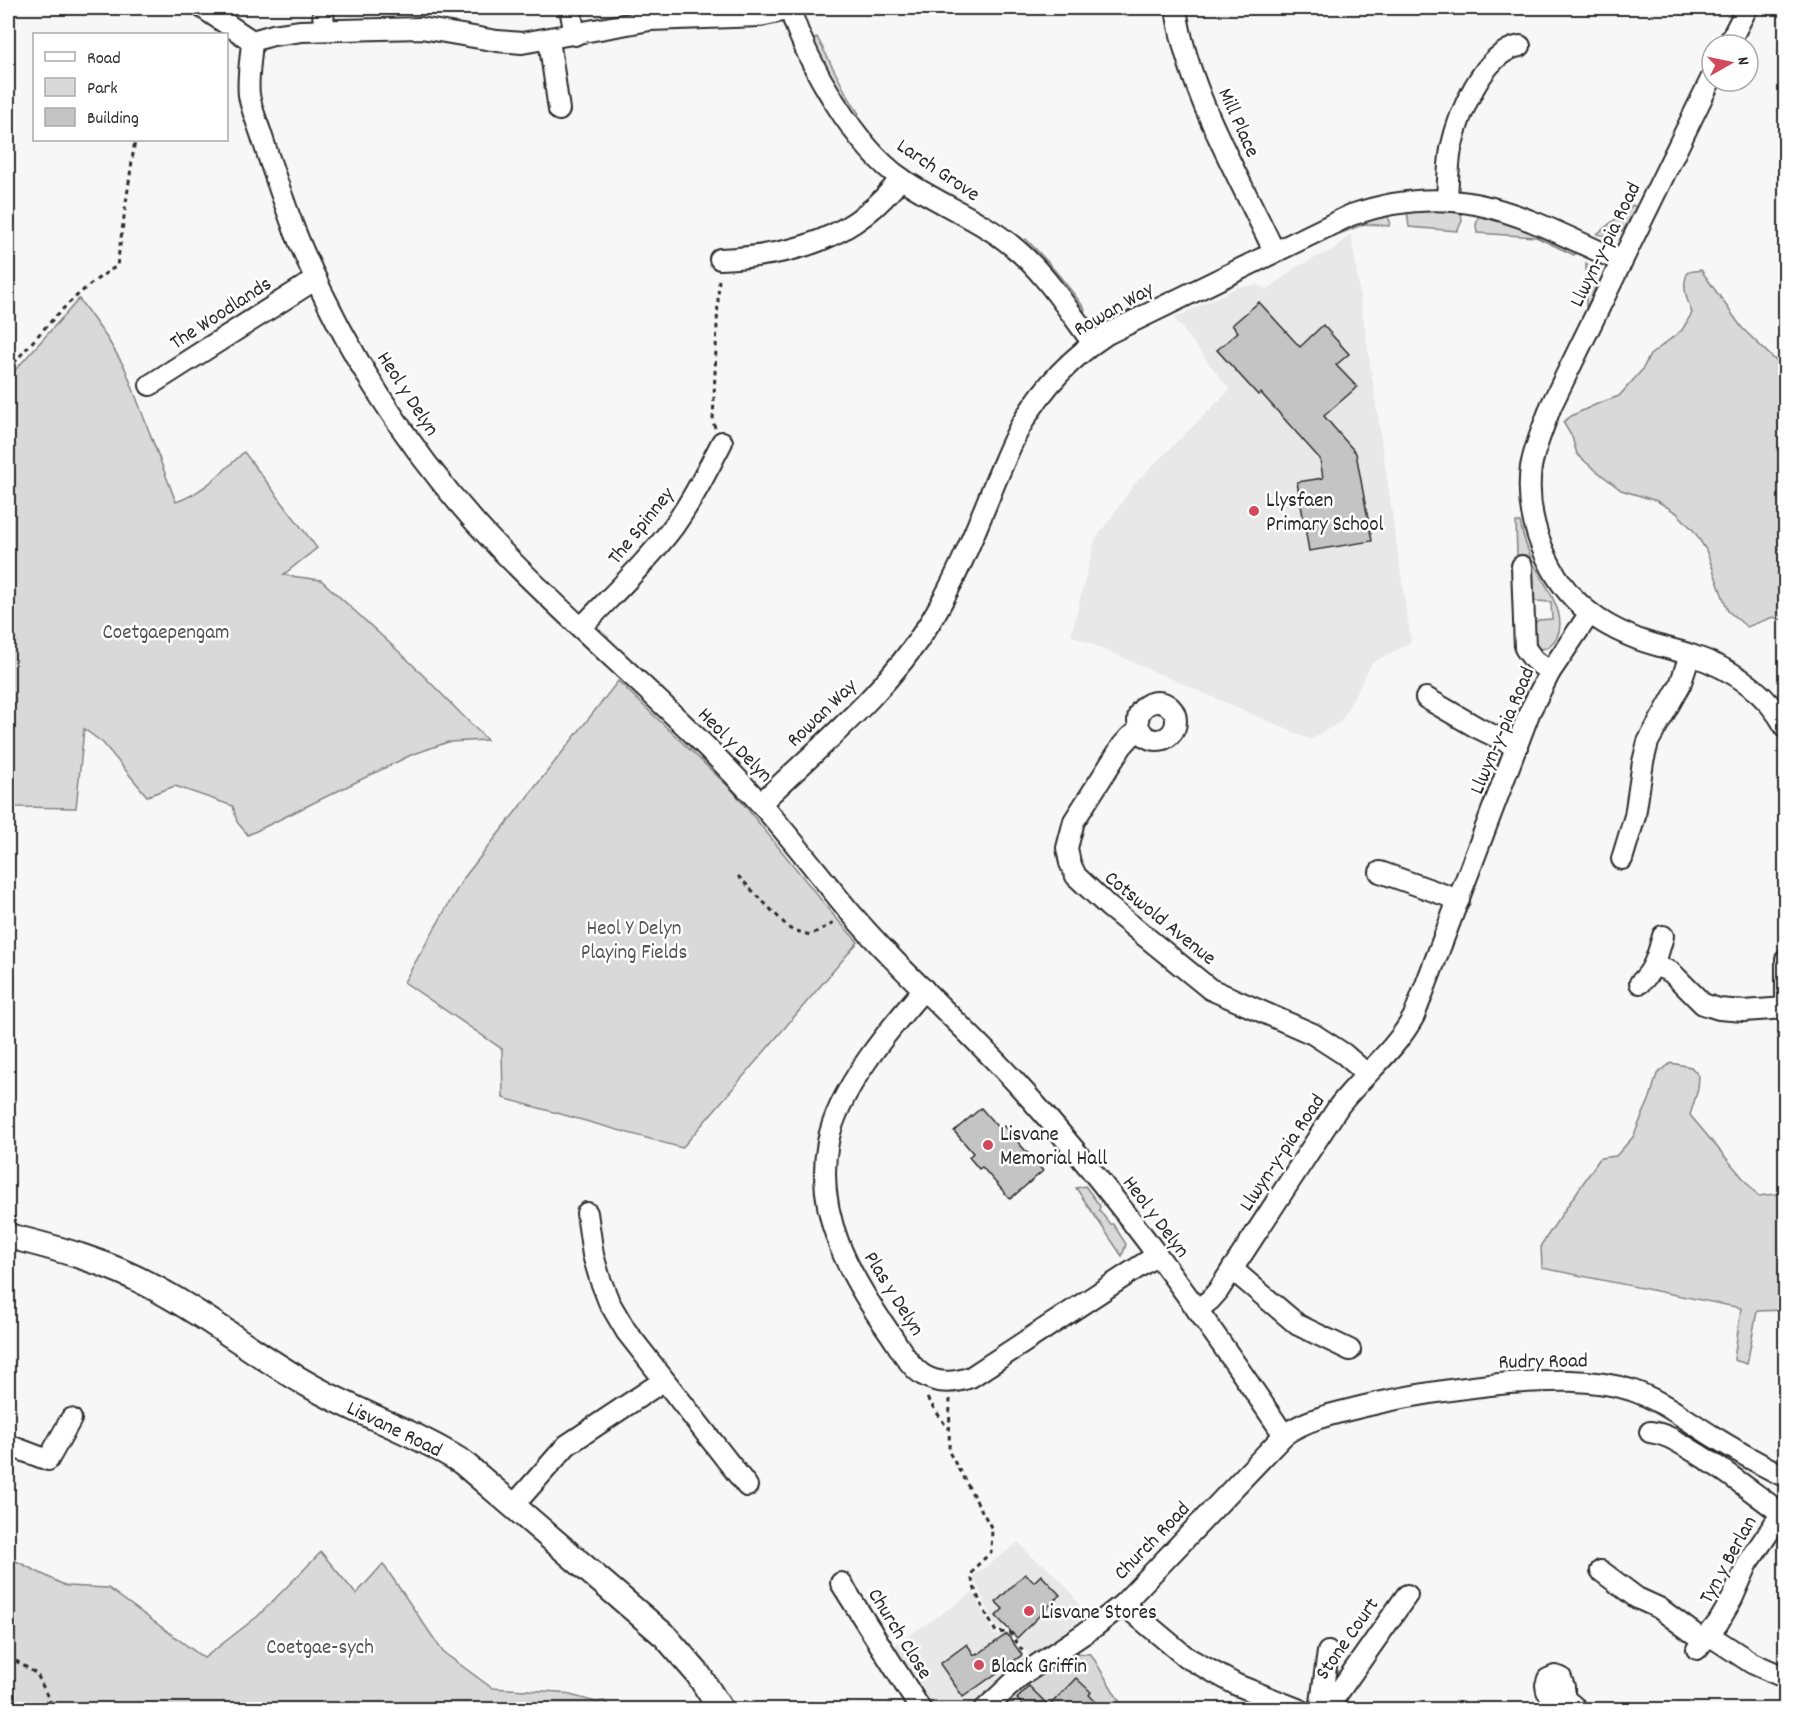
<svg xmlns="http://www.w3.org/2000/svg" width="1793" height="1717" font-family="Dekko,sans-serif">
<rect width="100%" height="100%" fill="#f7f7f7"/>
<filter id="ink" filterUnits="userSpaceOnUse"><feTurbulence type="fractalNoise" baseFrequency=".0167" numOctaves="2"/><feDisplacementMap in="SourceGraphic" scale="12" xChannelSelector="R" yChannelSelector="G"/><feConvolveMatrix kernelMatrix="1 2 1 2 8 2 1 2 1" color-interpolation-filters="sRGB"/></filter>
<g filter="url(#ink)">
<!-- built -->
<g fill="#e8e8e8">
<polygon points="1351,234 1411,642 1372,663 1341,721 1311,740 1071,635 1095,540 1136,482 1230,390 1174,318 1238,287 1258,285 1267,290 1295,268 1334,249"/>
<polygon points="1019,1542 1029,1555 1047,1567 1068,1588 1086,1616 1030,1656 1007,1627 997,1630 973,1576"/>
<polygon points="973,1592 994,1635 1008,1634 1025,1659 969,1709 935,1709 894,1646"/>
</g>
<!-- green -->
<g fill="#d9d9d9" stroke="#828282" stroke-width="1.5">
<polygon points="817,37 846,93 859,114 854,117 811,40"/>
<path d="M1633 205 1636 207C1627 226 1622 241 1597 234Z"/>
<polygon points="1426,210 1461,213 1462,221 1457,231 1409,227 1407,211"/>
<polygon points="1387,215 1390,221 1389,226 1364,224 1330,238 1330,235 1362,221"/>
<polygon points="1479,215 1519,227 1576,253 1574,255 1536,237 1477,233 1476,225"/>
<path d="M1026 239C1048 261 1067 284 1085 309L1083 316 1023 242Z"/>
<path d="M1586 263C1603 277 1594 292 1586 309Z"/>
<path d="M1701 270 1742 328 1777 362 1785 392V621L1773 617 1747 627 1728 611 1706 550 1694 531 1677 513 1657 501 1621 490 1589 465 1577 454 1572 437 1563 422 1573 415 1597 404 1619 396 1642 370 1650 355 1682 330 1692 313C1687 300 1681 285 1688 272Z"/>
<path d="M79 299 107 338 125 368 176 502C203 493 223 471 244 452L317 548 283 575 321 580 408 660 487 740 448 742 411 755 248 835 237 822 233 806 175 786 147 796 103 743 84 729 76 808 17 807 8 804V378Z"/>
<path d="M1516 522H1520C1523 536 1527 549 1533 562 1544 584 1577 625 1549 646 1545 650 1541 648 1536 650 1532 642 1531 626 1538 620L1552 619 1551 602 1536 601 1533 598 1531 560H1524L1517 555Z"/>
<polygon points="618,681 733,791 835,917 858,942 682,1148 503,1098 502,1049 404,982 463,879"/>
<polygon points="1671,1063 1691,1067 1699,1076 1698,1089 1690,1115 1758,1196 1785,1193 1785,1310 1757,1311 1747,1364 1734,1360 1741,1308 1542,1268 1541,1245 1600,1158 1616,1156 1633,1137 1650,1098 1657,1074"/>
<polygon points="1085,1186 1100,1206 1099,1210 1110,1224 1113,1224 1126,1244 1122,1256 1076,1188"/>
<polygon points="321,1552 356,1594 383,1564 443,1652 492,1688 559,1692 596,1702 604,1701 612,1709 8,1709 8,1557 66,1586 108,1588 204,1658 258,1616"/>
<polygon points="1069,1653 1091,1654 1124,1709 997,1710 1028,1681"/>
</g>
<!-- building -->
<g fill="#c4c4c4" stroke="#2b2b2b" stroke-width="1.5">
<polygon points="1259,302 1300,347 1323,325 1349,354 1336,365 1357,387 1324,416 1356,453 1372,541 1309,551 1297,482 1323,478 1320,459 1261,393 1258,395 1217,350 1238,332 1232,325"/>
<polygon points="981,1108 1000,1130 1004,1126 1043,1171 1010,1199 982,1167 979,1169 969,1157 973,1153 954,1131"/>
<polygon points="1025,1574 1034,1582 1041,1575 1060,1595 1017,1638 996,1616 1003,1609 996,1602"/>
<polygon points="1007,1634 1022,1655 963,1697 940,1664 967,1644 974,1655 977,1653 978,1654"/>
<polygon points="1076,1678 1091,1692 1089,1695 1097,1703 1090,1710 1028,1710 1017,1699 1029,1686 1049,1706"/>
</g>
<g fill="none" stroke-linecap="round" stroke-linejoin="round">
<defs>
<g id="minor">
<polyline points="203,8 252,41 273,35 301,31 421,28 497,41 522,43 650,20 760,16 795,8"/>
<polyline points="323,8 324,30"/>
<polyline points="570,8 575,35"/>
<path d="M1176 8C1187 90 1239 176 1274 251"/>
<path d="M790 10C808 64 854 146 902 179 935 202 981 220 1011 245 1045 272 1067 309 1093 343"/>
<polyline points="549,39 559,110"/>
<path d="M252 41C251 58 247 78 249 95 251 109 258 124 262 137 272 168 283 199 294 229 341 346 412 458 499 548 583 635 678 712 759 802 791 837 819 875 849 911 905 977 972 1032 1028 1096 1123 1202 1205 1318 1284 1435"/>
<polyline points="1728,45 1747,8"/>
<path d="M1712 77 1551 406C1544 426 1535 445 1531 467 1524 519 1548 581 1590 613 1602 623 1616 630 1630 636 1649 645 1671 648 1691 655 1730 668 1766 691 1786 728"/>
<path d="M1447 200C1448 183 1448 166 1451 149 1458 116 1483 52 1520 46"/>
<path d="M720 259C792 256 855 239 901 178"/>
<polyline points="150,385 316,279"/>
<polyline points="1522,566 1525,648 1534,660 1550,672"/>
<path d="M581 628C613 594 647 562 674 526 693 499 707 471 722 442"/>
<polyline points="1426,698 1478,728 1517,747"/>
<circle cx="1157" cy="721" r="19"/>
<polyline points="1140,730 1130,737 1122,746 1074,821 1067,848 1070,863 1076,876 1109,907 1210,989 1313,1034 1344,1054 1367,1074"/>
<path d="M761 803C820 746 885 694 929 624 957 579 976 529 996 480 1005 460 1012 440 1023 422 1044 386 1072 357 1107 334L1351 215C1461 177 1525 218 1622 262"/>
<polyline points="1622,859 1635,816 1643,762 1648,742 1680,685 1690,655"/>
<polyline points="1380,872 1459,900"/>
<polyline points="1786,959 1786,999"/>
<polyline points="1654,965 1671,972 1703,1004 1719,1009 1744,1011 1786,1008"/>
<path d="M1640 983C1654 971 1658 954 1663 936"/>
<path d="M924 989C890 1028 837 1091 828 1142 814 1213 850 1277 889 1332 899 1346 908 1365 923 1375 938 1384 955 1383 971 1377L1157 1255"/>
<polyline points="587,1213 593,1255 600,1279 609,1302 626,1331 747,1486"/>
<polyline points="1232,1269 1298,1325 1350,1350"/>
<path d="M1197 1310 1210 1300 1218 1291 1339 1106C1363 1075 1395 1051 1414 1016L1530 711 1550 672 1590 613"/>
<path d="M1650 1432C1667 1434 1678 1442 1693 1451 1724 1469 1752 1492 1781 1513"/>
<polyline points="8,1445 48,1460 71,1419"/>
<polyline points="514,1505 567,1445 663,1381"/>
<polyline points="1601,1571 1637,1598 1659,1608 1704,1641"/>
<polyline points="841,1583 921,1710"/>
<polyline points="1123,1604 1186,1657 1237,1685 1300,1710"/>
<polyline points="1709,1635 1752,1663 1786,1678"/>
<polyline points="1697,1649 1718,1623 1732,1599 1748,1563 1786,1507"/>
<polyline points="1564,1698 1564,1687 1561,1678 1555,1676 1548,1679 1546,1685 1547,1691 1553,1696 1564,1698 1578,1710"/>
<path d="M984 1710 1019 1677 1094 1627 1123 1604 1284 1435C1308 1418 1337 1413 1365 1406 1415 1394 1458 1388 1509 1383 1548 1380 1593 1378 1631 1390 1663 1401 1685 1419 1714 1437 1737 1451 1761 1465 1786 1477"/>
<polyline points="1320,1710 1328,1652"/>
<polyline points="1326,1710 1407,1595"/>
</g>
<path id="major" d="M8 1236C57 1248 108 1262 153 1287 207 1315 254 1354 307 1384 357 1413 413 1431 462 1462L665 1636 698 1674 721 1710"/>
</defs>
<!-- minor casing -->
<use href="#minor" stroke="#2b2b2b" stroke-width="24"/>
<!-- major casing -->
<use href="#major" stroke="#2b2b2b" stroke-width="28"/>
<!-- path -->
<g stroke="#2b2b2b" stroke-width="3" stroke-dasharray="4.5 4.5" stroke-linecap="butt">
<path d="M8 370C42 331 72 293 117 266L135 140"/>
<polyline points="715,428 713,421 719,276"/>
<polyline points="738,876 790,929 810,935 836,922"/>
<polyline points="927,1398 948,1429"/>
<path d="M950 1399 949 1452 992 1529 991 1552C986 1558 974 1566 972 1574 969 1584 990 1621 996 1632L1010 1633 1024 1653"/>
<polyline points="8,1656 37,1674 54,1710"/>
</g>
<!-- minor -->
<use href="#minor" stroke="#fff" stroke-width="20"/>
<!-- major -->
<use href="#major" stroke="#fff" stroke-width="24"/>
</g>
</g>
<!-- markers -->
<g fill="#d1495b" stroke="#fff" stroke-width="2">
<circle cx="1254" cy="511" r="6"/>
<circle cx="988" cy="1145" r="6"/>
<circle cx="1029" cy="1611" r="6"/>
<circle cx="979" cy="1665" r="6"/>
</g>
<g text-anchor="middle" stroke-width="5" stroke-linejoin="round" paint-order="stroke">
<!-- street labels -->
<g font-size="21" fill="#2b2b2b" stroke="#fff">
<text transform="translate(1240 122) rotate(66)" y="7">Mill Place</text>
<text transform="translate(939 169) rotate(34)" y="7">Larch Grove</text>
<text transform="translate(1604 244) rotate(-64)" y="7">Llwyn-y-pia Road</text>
<text transform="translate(1113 308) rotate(-30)" y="7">Rowan Way</text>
<text transform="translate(220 312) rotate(-33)" y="7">The Woodlands</text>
<text transform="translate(409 393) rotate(57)" y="7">Heol y Delyn</text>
<text transform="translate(640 525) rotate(-51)" y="7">The Spinney</text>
<text transform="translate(821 712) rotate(-44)" y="7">Rowan Way</text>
<text transform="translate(1501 730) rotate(-67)" y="7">Llwyn-y-pia Road</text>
<text transform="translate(736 744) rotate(45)" y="7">Heol y Delyn</text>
<text transform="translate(1161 917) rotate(39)" y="7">Cotswold Avenue</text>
<text transform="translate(1281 1152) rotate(-56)" y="7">Llwyn-y-pia Road</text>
<text transform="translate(1157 1216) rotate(53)" y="7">Heol y Delyn</text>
<text transform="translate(895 1293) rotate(58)" y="7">Plas y Delyn</text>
<text transform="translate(1543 1360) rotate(-1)" y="7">Rudry Road</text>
<text transform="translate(395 1428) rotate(26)" y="7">Lisvane Road</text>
<text transform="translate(1151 1540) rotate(-46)" y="7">Church Road</text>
<text transform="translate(1727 1559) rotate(-61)" y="7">Tyn y Berlan</text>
<text transform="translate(901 1633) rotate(58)" y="7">Church Close</text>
<text transform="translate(1346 1638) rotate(-55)" y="7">Stone Court</text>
</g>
<!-- poi labels -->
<g font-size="21" fill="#2b2b2b" stroke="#fff" text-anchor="start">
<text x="1266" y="506">Llysfaen<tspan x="1266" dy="24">Primary School</tspan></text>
<text x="1000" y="1140">Lisvane<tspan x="1000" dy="24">Memorial Hall</tspan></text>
<text x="1041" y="1618">Lisvane Stores</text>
<text x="991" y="1672">Black Griffin</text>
</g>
<!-- park labels -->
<g font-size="21" fill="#565656" stroke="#fff">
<text x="166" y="638">Coetgaepengam</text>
<text x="634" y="934">Heol Y Delyn<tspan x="634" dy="24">Playing Fields</tspan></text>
<text x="320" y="1653">Coetgae-sych</text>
</g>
</g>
<!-- margin -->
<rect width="1793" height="1717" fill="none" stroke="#fff" stroke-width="30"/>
<rect x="15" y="15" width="1763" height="1687" fill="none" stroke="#2b2b2b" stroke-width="2" filter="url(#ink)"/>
<!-- legend -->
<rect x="33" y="33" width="195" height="108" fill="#ffffff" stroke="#aaaaaa" stroke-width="1.5"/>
<rect x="45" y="52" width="30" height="9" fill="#ffffff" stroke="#aaaaaa" stroke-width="1.5"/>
<text x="87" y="63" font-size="18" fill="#2b2b2b">Road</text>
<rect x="45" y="78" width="30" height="18" fill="#d9d9d9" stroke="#aaaaaa" stroke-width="1.5"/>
<text x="87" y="93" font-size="18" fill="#2b2b2b">Park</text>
<rect x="45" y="108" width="30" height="18" fill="#c4c4c4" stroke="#aaaaaa" stroke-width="1.5"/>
<text x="87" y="123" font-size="18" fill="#2b2b2b">Building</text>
<!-- north arrow -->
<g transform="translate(1730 63) rotate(81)"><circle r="28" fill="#ffffff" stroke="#aaaaaa" stroke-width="1.5"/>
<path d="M0-4.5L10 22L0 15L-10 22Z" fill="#d1495b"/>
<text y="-9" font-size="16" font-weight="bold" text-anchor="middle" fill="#2b2b2b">N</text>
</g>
</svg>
